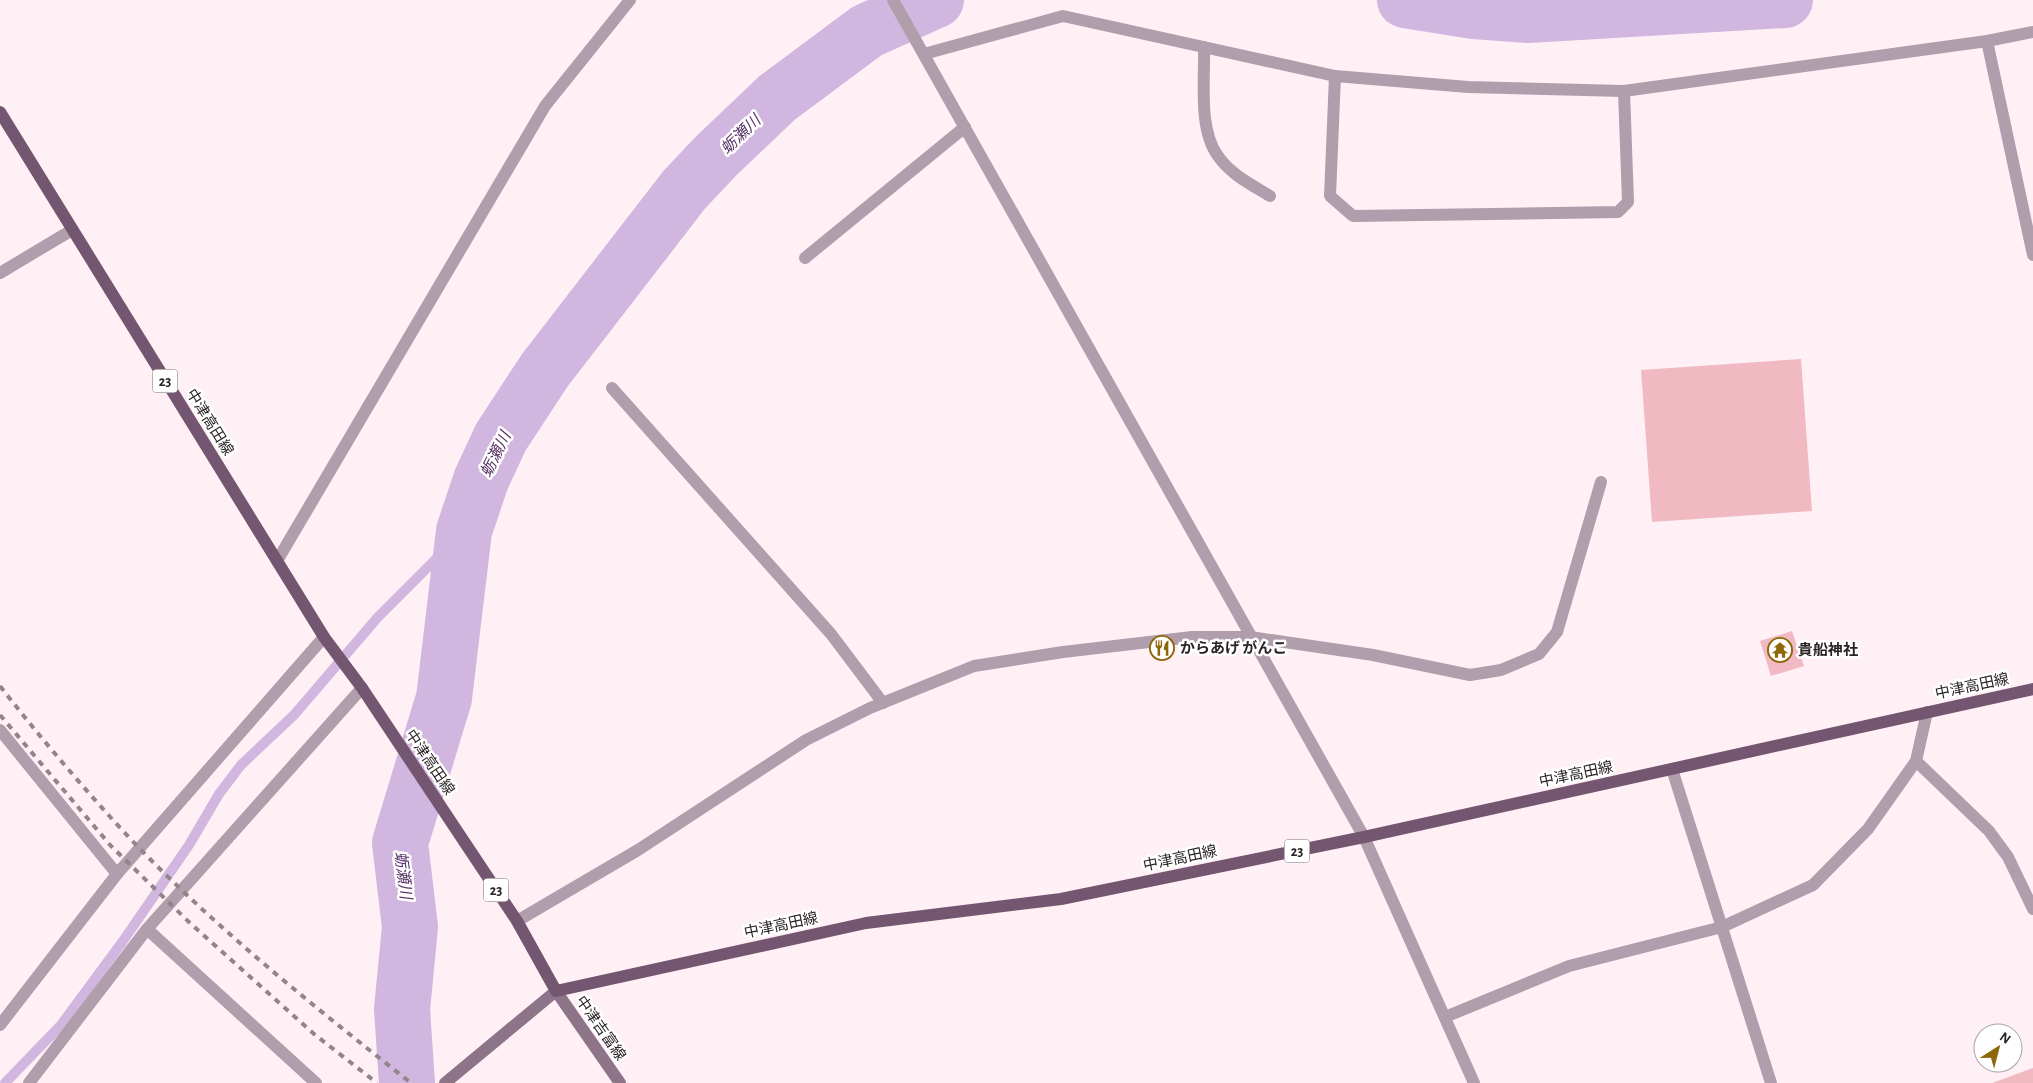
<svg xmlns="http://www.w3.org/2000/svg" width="2033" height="1083" font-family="'Alegreya Sans','Noto Sans JP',sans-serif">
<rect width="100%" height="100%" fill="#fff0f6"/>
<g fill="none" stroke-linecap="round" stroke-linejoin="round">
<!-- stream -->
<polyline stroke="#d1b6e0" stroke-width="10" points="5,1083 61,1025 123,941 189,845 219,794 241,765 294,715 378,617 464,531"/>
<!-- river -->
<g stroke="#d1b6e0" stroke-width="56">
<polyline points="1405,0 1474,11 1528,15 1785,0"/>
<polyline points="407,1083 402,1009 410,927 400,843 444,698 464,531 481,480 501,437 545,370 684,190 716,156 777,98 867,31 936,0"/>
</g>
</g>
<!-- building -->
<g fill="#f1b9c2">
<polygon points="1801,359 1812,511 1652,522 1641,370"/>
<polygon points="1792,631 1804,666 1771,676 1760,641"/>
<polygon points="2033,1068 2033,1083 1992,1083"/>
</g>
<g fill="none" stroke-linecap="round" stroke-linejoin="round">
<!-- street -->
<g stroke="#b09eac" stroke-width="12">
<polyline points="893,0 1364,837 1474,1083"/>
<polyline points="1987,41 2033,255"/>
<path d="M1204 47C1205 80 1198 129 1218 156 1230 174 1252 185 1270 196"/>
<polyline points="924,54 1063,16 1335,76 1468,87 1624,91 1987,41 2033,32"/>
<polyline points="1335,76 1330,196 1353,216 1618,212 1628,202 1624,91"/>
<polyline points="805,258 965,127"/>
<polyline points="0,273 72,230"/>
<polyline points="612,388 831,634 883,703"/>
<polyline points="277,561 545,106 630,0"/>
<polyline points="1927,712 1916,761 1989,831 2008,857 2033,909"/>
<polyline points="0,730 117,874"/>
<polyline points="1672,769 1771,1083"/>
<polyline points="517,921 638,850 806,740 870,708 974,666 1063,652 1192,637 1250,637 1373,655 1470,675 1501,670 1539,654 1557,632 1601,482"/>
<polyline points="147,929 316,1083"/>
<polyline points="1445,1017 1569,966 1722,927 1813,885 1868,829 1916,761"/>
<polyline points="0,1025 117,874 324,637"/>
<polyline points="29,1083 147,929 362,688"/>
</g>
<!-- secondary -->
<polyline stroke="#8e7489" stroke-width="12" points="445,1083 556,991 620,1083"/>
<!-- primary -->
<polyline stroke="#755670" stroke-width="12" points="0,112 324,637 362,688 517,921 556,991 866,923 1061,899 1364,837 2033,689"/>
<!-- rail -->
<g stroke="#90858a" stroke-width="4" stroke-dasharray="6 6" stroke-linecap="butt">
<path d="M0 686C39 736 80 784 123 831 210 924 311 1004 411 1083"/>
<polyline points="0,715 111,846 191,924 314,1034 377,1083"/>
</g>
</g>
<!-- icons -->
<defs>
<symbol id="restaurant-ring" viewBox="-11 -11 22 22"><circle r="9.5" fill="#fff" stroke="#8e670b" stroke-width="1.5"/><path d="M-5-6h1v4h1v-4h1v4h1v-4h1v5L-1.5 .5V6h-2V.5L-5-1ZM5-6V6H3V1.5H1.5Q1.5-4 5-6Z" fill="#8e670b"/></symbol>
<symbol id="temple-ring" viewBox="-11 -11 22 22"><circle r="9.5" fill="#fff" stroke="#8e670b" stroke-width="1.5"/><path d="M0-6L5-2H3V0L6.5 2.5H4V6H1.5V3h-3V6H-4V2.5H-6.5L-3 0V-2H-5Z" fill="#8e670b"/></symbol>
</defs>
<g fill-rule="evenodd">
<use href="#restaurant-ring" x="1148" y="634" width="28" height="28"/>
<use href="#temple-ring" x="1766" y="636" width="28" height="28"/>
</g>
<g text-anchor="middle" stroke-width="5" stroke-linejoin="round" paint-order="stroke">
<!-- shield labels -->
<g fill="#fff" stroke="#696567" stroke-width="1">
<rect x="152.5" y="369.5" width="25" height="23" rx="4"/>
<rect x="1284.5" y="839.5" width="25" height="23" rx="4"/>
<rect x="483.5" y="878.5" width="25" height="23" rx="4"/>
</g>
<g font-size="14" font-weight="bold" fill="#292326">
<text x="165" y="386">23</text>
<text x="1297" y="856">23</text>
<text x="496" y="895">23</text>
</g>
<!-- street labels -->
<g font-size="15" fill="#292326" stroke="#fff">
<text transform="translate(210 422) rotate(58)" y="5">中津高田線</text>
<text transform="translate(1972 686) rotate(-12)" y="5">中津高田線</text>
<text transform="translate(430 762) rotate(56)" y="5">中津高田線</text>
<text transform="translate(1576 774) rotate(-12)" y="5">中津高田線</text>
<text transform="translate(1180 858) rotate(-12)" y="5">中津高田線</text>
<text transform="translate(781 925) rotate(-12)" y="5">中津高田線</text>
<text transform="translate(601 1028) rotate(55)" y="5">中津吉富線</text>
</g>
<!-- poi labels -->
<g font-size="15" font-weight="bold" fill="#292326" stroke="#fff" text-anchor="start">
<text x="1180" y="653">からあげ がんこ</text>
<text x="1798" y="655">貴船神社</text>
</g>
<!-- water labels -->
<g font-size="16" font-style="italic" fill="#573368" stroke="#fff">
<text transform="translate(740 134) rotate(-44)" y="6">蛎瀬川</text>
<text transform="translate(495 454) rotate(-64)" y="6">蛎瀬川</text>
<text transform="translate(404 875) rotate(83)" y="6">蛎瀬川</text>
</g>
</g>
<!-- north arrow -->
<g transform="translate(1998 1048) rotate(36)"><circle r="24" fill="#ffffff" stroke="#a9a7a8"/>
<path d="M0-4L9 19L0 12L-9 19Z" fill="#8e670b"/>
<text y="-8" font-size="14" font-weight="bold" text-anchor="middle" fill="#292326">N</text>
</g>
</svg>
